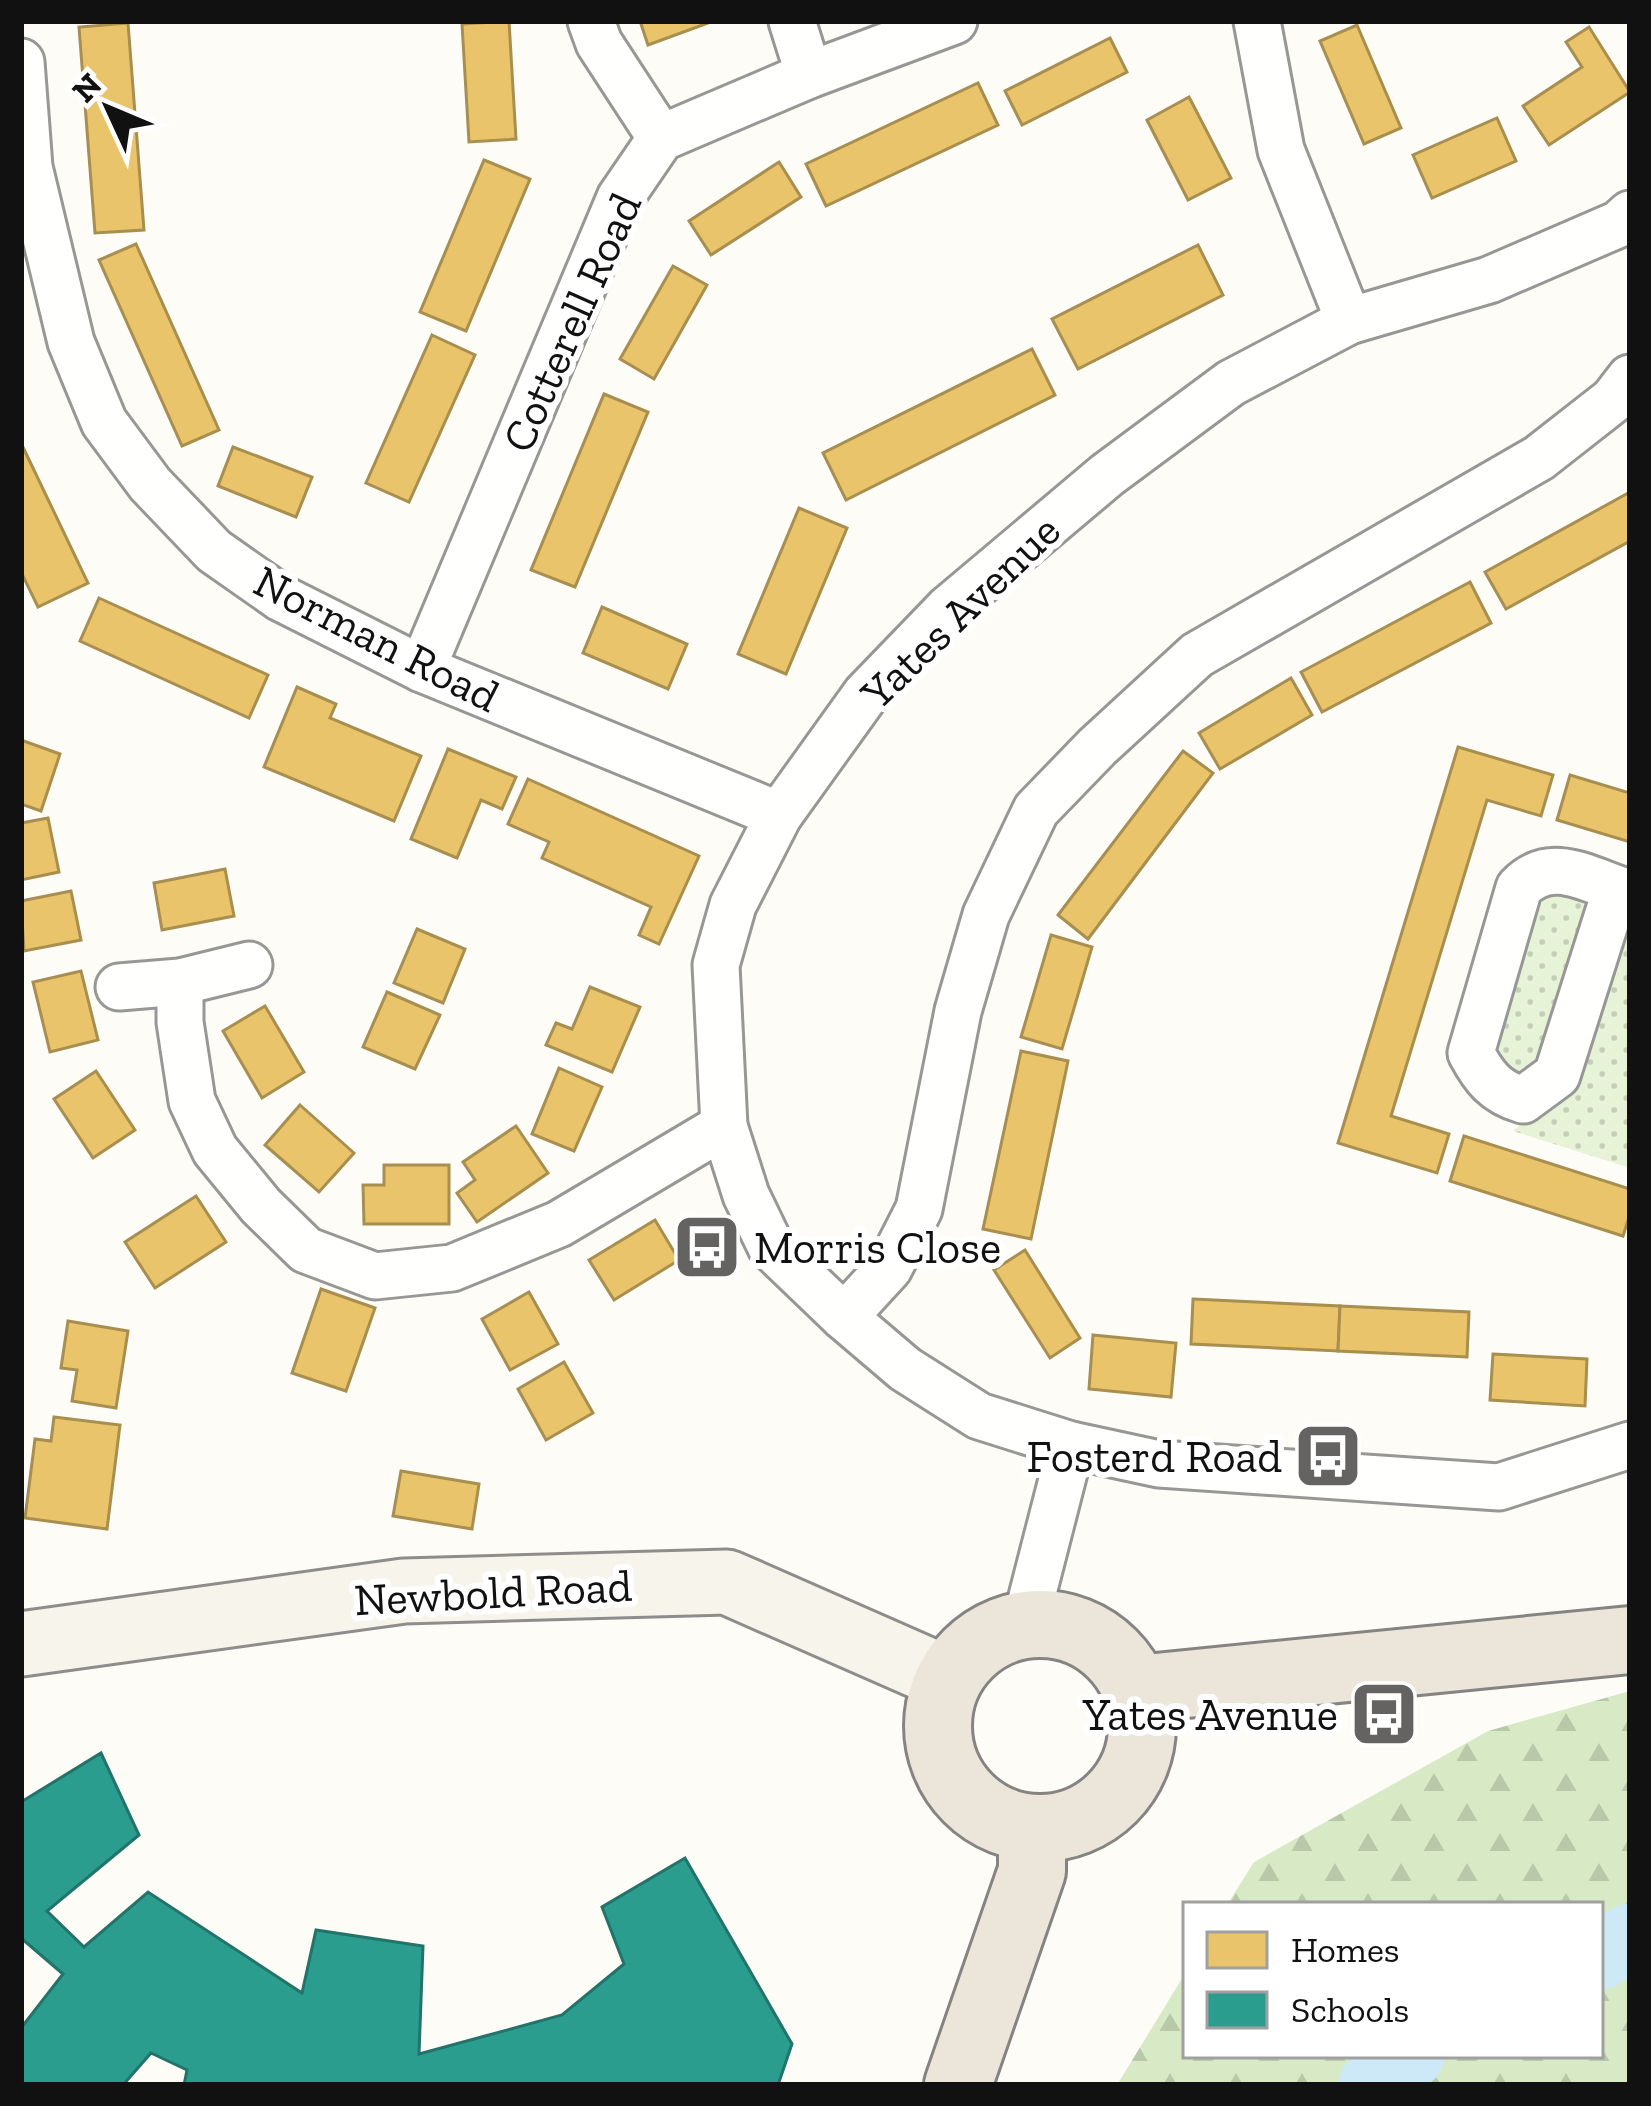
<svg xmlns="http://www.w3.org/2000/svg" width="1651" height="2106" font-family="'Zilla Slab',serif">
<defs>
<pattern id="grass-dots" width="8" height="8" patternUnits="userSpaceOnUse" patternTransform="scale(3)"><rect width="8" height="8" fill="#e7f3d7"/><path d="M2 2h.1M6 6h.1" fill="none" stroke="#c5cfb8" stroke-width="1.8" stroke-linecap="round"/></pattern>
<pattern id="forest-firs" width="22" height="20" patternUnits="userSpaceOnUse" patternTransform="scale(3)"><rect width="22" height="20" fill="#d8eac5"/><path d="M5 1l3.5 6h-7zM16 11l3.5 6h-7z" fill="#b8c8a8"/></pattern>
</defs>
<rect width="100%" height="100%" fill="#fdfcf7"/>
<!-- grass -->
<g fill="url(#grass-dots)">
<polygon points="1554,894 1577,896 1589,911 1541,1068 1522,1080 1492,1052 1538,905"/>
<polygon points="1630,925 1630,1168 1513,1131 1574,1077 1618,932"/>
</g>
<!-- forest -->
<polygon fill="url(#forest-firs)" points="1630,1691 1630,2085 1117,2085 1186,1972 1186,2055 1600,2055 1600,1905 1227,1905 1254,1862 1488,1731"/>
<!-- homes -->
<g fill="#e9c46a" stroke="#a88e4f" stroke-width="3">
<polygon points="509,21 516,139 469,142 462,24"/>
<polygon points="640,21 711,21 711,22 648,45"/>
<polygon points="128,23 144,230 95,233 79,27"/>
<polygon points="1357,25 1401,128 1364,144 1320,41"/>
<polygon points="1589,27 1630,92 1549,145 1523,106 1582,67 1566,42"/>
<polygon points="1110,38 1127,72 1022,125 1005,91"/>
<polygon points="978,83 998,125 826,206 806,164"/>
<polygon points="1189,97 1231,178 1188,200 1147,120"/>
<polygon points="1497,118 1516,161 1432,198 1413,155"/>
<polygon points="484,160 530,179 466,331 420,312"/>
<polygon points="779,162 801,197 711,255 689,221"/>
<polygon points="136,244 219,430 182,446 99,260"/>
<polygon points="1198,245 1223,295 1078,369 1052,319"/>
<polygon points="673,266 707,285 654,379 620,359"/>
<polygon points="432,335 475,355 409,502 366,483"/>
<polygon points="1032,349 1055,395 846,500 823,453"/>
<polygon points="604,394 648,412 575,587 531,570"/>
<polygon points="21,443 88,583 38,607 21,572"/>
<polygon points="233,447 312,477 296,517 218,486"/>
<polygon points="1630,492 1630,541 1506,609 1485,572"/>
<polygon points="799,508 847,528 786,674 738,654"/>
<polygon points="1470,582 1491,623 1322,712 1301,672"/>
<polygon points="99,598 268,675 249,718 80,641"/>
<polygon points="602,607 687,644 668,689 583,653"/>
<polygon points="1291,678 1312,715 1220,769 1199,733"/>
<polygon points="297,687 336,704 330,718 421,756 394,821 264,767"/>
<polygon points="21,740 60,754 41,811 21,804"/>
<polygon points="1458,747 1553,775 1541,816 1487,800 1391,1116 1449,1134 1437,1173 1338,1143"/>
<polygon points="448,749 516,777 502,809 481,800 457,858 411,839"/>
<polygon points="1183,751 1213,773 1088,939 1058,915"/>
<polygon points="1570,775 1630,793 1630,842 1557,820"/>
<polygon points="528,779 699,856 659,944 639,935 651,907 542,858 549,842 508,824"/>
<polygon points="48,818 59,872 21,880 21,823"/>
<polygon points="225,869 234,916 162,930 154,883"/>
<polygon points="71,891 81,940 24,951 21,901"/>
<polygon points="417,929 465,949 443,1003 394,983"/>
<polygon points="1051,935 1092,947 1062,1049 1021,1037"/>
<polygon points="81,971 98,1040 50,1052 33,982"/>
<polygon points="590,987 640,1007 612,1072 546,1045 556,1023 572,1029"/>
<polygon points="387,992 440,1015 415,1069 363,1047"/>
<polygon points="265,1006 304,1072 262,1098 223,1031"/>
<polygon points="1021,1051 1068,1061 1031,1239 983,1229"/>
<polygon points="559,1068 602,1087 574,1151 532,1134"/>
<polygon points="96,1071 135,1130 93,1158 54,1099"/>
<polygon points="300,1105 354,1153 319,1192 265,1145"/>
<polygon points="516,1126 548,1173 477,1222 457,1193 475,1180 463,1162"/>
<polygon points="1464,1136 1630,1189 1630,1214 1623,1236 1450,1181"/>
<polygon points="384,1165 449,1165 449,1224 364,1224 363,1185 384,1185"/>
<polygon points="196,1196 226,1242 155,1288 125,1242"/>
<polygon points="655,1220 679,1260 614,1300 589,1260"/>
<polygon points="1025,1250 1080,1338 1050,1358 994,1270"/>
<polygon points="321,1289 375,1308 346,1391 292,1373"/>
<polygon points="529,1292 558,1344 510,1370 482,1319"/>
<polygon points="1193,1299 1340,1306 1338,1351 1191,1344"/>
<polygon points="1340,1306 1469,1312 1467,1357 1338,1351"/>
<polygon points="68,1321 128,1331 116,1408 72,1401 77,1370 61,1368"/>
<polygon points="1093,1335 1176,1343 1171,1397 1089,1389"/>
<polygon points="1493,1354 1587,1359 1585,1406 1490,1400"/>
<polygon points="564,1362 593,1413 546,1440 518,1389"/>
<polygon points="54,1417 120,1425 107,1529 25,1518 35,1439 51,1441"/>
<polygon points="401,1471 479,1484 472,1529 393,1516"/>
</g>
<!-- schools -->
<polygon fill="#2a9d8f" stroke="#227369" stroke-width="3" points="101,1753 139,1835 47,1911 84,1947 148,1892 302,1993 316,1930 423,1946 419,2054 562,2015 624,1964 602,1907 685,1858 792,2044 778,2085 184,2085 187,2070 151,2053 123,2085 21,2085 21,2028 63,1974 21,1938 21,1802"/>
<g fill="none" stroke-linecap="round" stroke-linejoin="round">
<!-- river -->
<g stroke="#cde8f7" stroke-width="69">
<polyline points="1600,1955 1630,1938"/>
<polyline points="1373,2085 1410,2055"/>
</g>
<defs>
<g id="minor">
<polyline points="591,21 599,43 661,138"/>
<polyline points="792,21 809,75"/>
<polyline points="1257,21 1281,150 1349,321"/>
<polyline points="21,62 29,167 71,342 104,422 150,484 214,551 281,598 422,669 779,815"/>
<polyline points="1630,214 1619,224 1489,280 1349,321 1231,383 1107,475 948,609 866,694 779,815 733,905 716,965 724,1126 746,1195 771,1247 844,1317 905,1369 979,1416 1071,1445 1159,1464 1499,1487 1630,1445"/>
<polyline points="422,669 620,198 661,138 809,75 954,21"/>
<path d="M1616 889 1557 1075 1523 1100C1495 1092 1484 1077 1471 1053L1519 888C1552 853 1591 882 1630 893"/>
<polyline points="180,982 180,1022 192,1101 215,1150 261,1206 306,1250 375,1276 452,1268 559,1224 724,1126"/>
<polyline points="119,987 180,982 249,965"/>
<polyline points="844,1317 889,1268 919,1209 958,1011 986,915 1036,810 1097,747 1197,655 1539,458 1613,400 1630,378"/>
<polyline points="1025,1624 1071,1445"/>
</g>
<polyline id="secondary" points="21,1644 404,1591 727,1582 948,1679"/>
<g id="trunk">
<circle cx="1040" cy="1726" r="102"/>
<polyline points="1136,1689 1630,1640"/>
<polyline points="958,2085 1032,1871 1032,1828"/>
</g>
</defs>
<!-- minor casing -->
<use href="#minor" stroke="#979795" stroke-width="51"/>
<!-- secondary casing -->
<use href="#secondary" stroke="#8e8d8b" stroke-width="69"/>
<!-- trunk casing -->
<use href="#trunk" stroke="#858482" stroke-width="72"/>
<!-- minor -->
<use href="#minor" stroke="#fffffe" stroke-width="45"/>
<!-- secondary -->
<use href="#secondary" stroke="#f6f4eb" stroke-width="63"/>
<!-- trunk -->
<use href="#trunk" stroke="#ece5da" stroke-width="66"/>
</g>
<!-- icons -->
<defs>
<symbol id="bus-square" viewBox="-11 -11 22 22"><rect x="-9" y="-9" width="18" height="18" rx="4" fill="#646362" stroke="#fff"/><path d="M-5-6H5V4H4V6H2V4H-2V6H-4V4H-5ZM-3.5-4V0h7V-4ZM-3.5 1.2v1.5H-2V1.2ZM2 1.2v1.5H3.5V1.2Z" fill="#fff"/></symbol>
</defs>
<g fill-rule="evenodd">
<use href="#bus-square" x="669" y="1209" width="76" height="76"/>
<use href="#bus-square" x="1290" y="1418" width="76" height="76"/>
<use href="#bus-square" x="1346" y="1676" width="76" height="76"/>
</g>
<g text-anchor="middle" stroke-width="12" stroke-linejoin="round" paint-order="stroke">
<!-- street labels -->
<g font-size="45" fill="#111" stroke="#fff">
<text transform="translate(571 322) rotate(-66)" y="16">Cotterell Road</text>
<text transform="translate(960 611) rotate(-44)" y="16">Yates Avenue</text>
<text transform="translate(377 638) rotate(27)" y="16">Norman Road</text>
<text transform="translate(493 1592) rotate(-3)" y="16">Newbold Road</text>
</g>
<!-- poi labels -->
<g font-size="45" fill="#111" stroke="#fff" text-anchor="end">
<text x="754" y="1263" text-anchor="start">Morris Close</text>
<text x="1282" y="1472">Fosterd Road</text>
<text x="1338" y="1730">Yates Avenue</text>
</g>
</g>
<!-- border -->
<rect width="1651" height="2106" fill="none" stroke="#111111" stroke-width="48"/>
<!-- legend -->
<rect x="1183" y="1902" width="420" height="156" fill="#ffffff" stroke="#a0a0a0" stroke-width="3"/>
<rect x="1207" y="1932" width="60" height="36" fill="#e9c46a" stroke="#a0a0a0" stroke-width="3"/>
<text x="1291" y="1962" font-size="36" fill="#111111">Homes</text>
<rect x="1207" y="1992" width="60" height="36" fill="#2a9d8f" stroke="#a0a0a0" stroke-width="3"/>
<text x="1291" y="2022" font-size="36" fill="#111111">Schools</text>
<!-- north arrow -->
<g transform="translate(108 108) rotate(314)" stroke="#ffffff" stroke-width="9" paint-order="stroke">
<path d="M0-9L21 45L0 30L-21 45Z" fill="#111111"/>
<text y="-18" font-size="33" font-weight="bold" text-anchor="middle" fill="#111111">N</text>
</g>
</svg>
